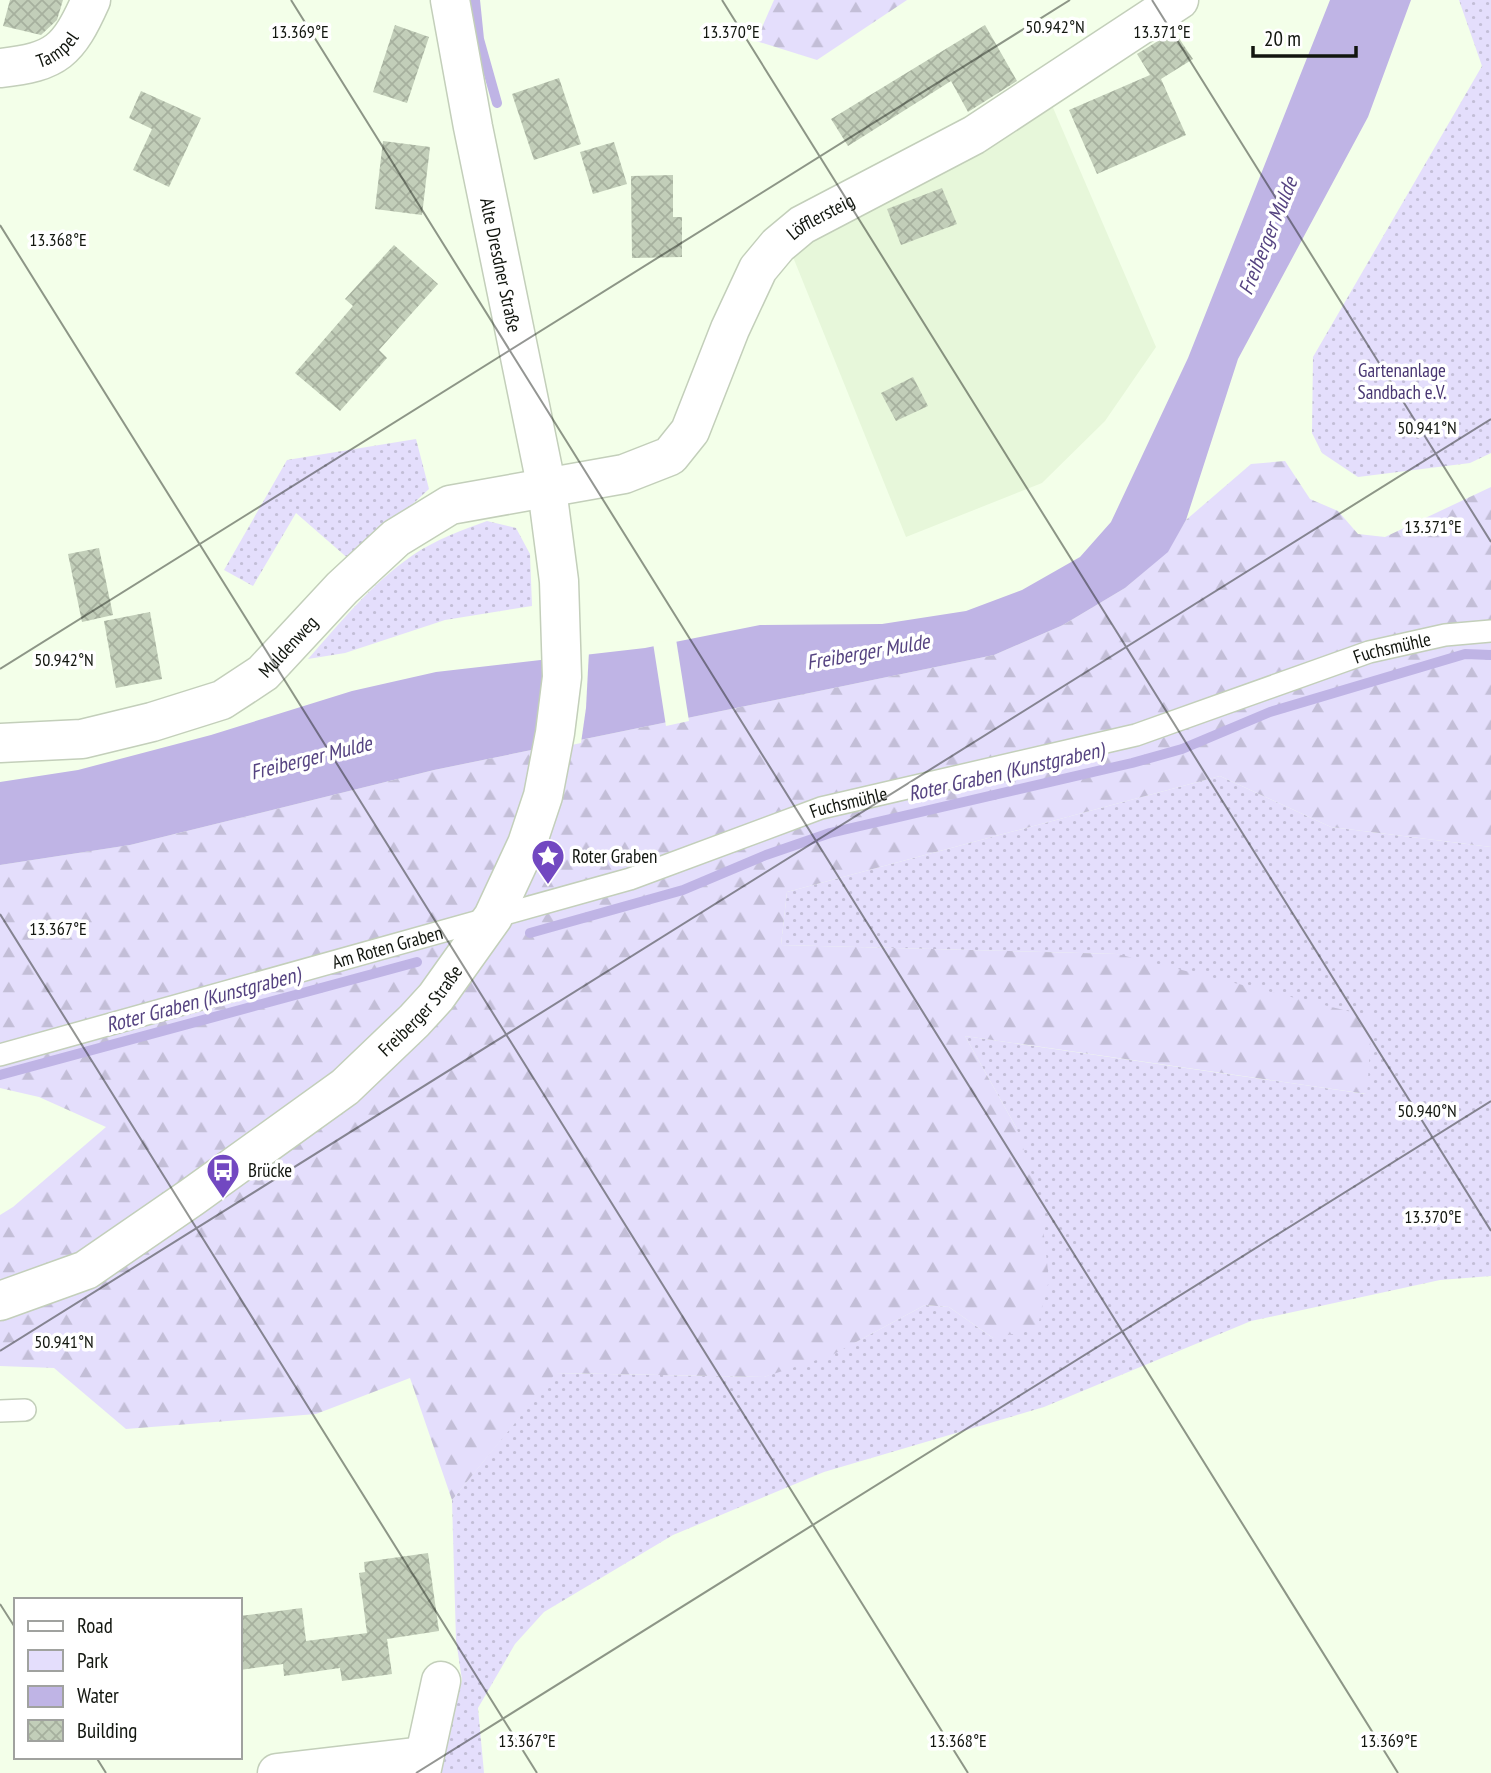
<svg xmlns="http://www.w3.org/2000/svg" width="1491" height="1773" font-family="'PT Sans Narrow',sans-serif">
<defs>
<pattern id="green-dots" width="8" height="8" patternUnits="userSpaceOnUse" patternTransform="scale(1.75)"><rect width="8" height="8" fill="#e4defc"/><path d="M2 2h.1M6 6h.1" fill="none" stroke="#c3bed7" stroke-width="1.8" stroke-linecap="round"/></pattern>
<pattern id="forest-firs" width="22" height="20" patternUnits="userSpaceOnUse" patternTransform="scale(1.75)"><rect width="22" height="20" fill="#e4defc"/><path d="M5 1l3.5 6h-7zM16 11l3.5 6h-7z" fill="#c3bed7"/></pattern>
<pattern id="building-cross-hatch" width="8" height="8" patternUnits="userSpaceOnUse" patternTransform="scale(1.75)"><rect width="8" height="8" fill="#c2ceb9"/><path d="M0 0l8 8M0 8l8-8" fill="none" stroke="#a6b09e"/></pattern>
</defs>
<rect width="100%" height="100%" fill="#f3ffe9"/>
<!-- built -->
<polygon fill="#e7f7da" points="1051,103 1156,347 1105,421 1042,483 906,537 791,252"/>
<!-- green -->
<g fill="url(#green-dots)">
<polygon points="1459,0 1491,0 1491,453 1470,463 1358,477 1322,453 1312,433 1313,357 1482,66"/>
<polygon points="416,439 429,489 351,561 296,513 253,586 224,570 287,460"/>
<path d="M487 521 516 528 530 554 532 606 445 620 345 653 308 659C340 623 372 583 413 555 435 540 462 530 487 521Z"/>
<polygon points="1220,776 1331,827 1491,847 1491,1276 1440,1280 1251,1321 1044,1407 824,1472 673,1535 544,1612 515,1644 478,1708 484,1773 438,1773 462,1680 456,1640 452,1500 555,1373 764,1377 856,1342 925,1305 949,1307 993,1338 1017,1129 965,1036 1366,1094 1117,954 781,945 787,892"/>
</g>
<!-- forest -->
<g fill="url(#forest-firs)">
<polygon points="774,0 907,0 817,60 756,41"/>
<polygon points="1285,461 1310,499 1338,511 1358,534 1385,537 1491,487 1491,847 1331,827 1220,776 787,892 781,945 1117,954 1372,1017 1367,1094 965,1036 1017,1129 1040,1200 1049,1280 1037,1329 993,1338 949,1307 925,1305 832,1355 764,1377 556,1373 452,1500 410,1378 316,1414 126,1429 54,1368 0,1366 0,1215 13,1207 106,1127 39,1097 0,1088 0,865 130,845 434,770 994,655 1063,625 1125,588 1167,552 1186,520 1251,464"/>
</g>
<!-- water -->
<polygon fill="#bfb4e5" points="1330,0 1411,0 1368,117 1238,359 1186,520 1168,552 1125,588 1063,625 994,655 434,770 130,845 0,865 0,782 78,770 211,735 352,691 436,672 645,648 760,625 882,624 966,611 1022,590 1080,557 1111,522 1188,358"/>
<!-- pier -->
<g fill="#f3ffe9">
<polygon points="676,639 689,721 666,726 653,643"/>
<polygon points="589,651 586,708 581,743 534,753 545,656"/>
</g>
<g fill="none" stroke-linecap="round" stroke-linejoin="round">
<!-- stream -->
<g stroke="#bfb4e5" stroke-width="10">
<polyline points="475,0 479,39 497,103"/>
<polyline points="530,933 683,890 766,855 830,833 1132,763 1182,749 1270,712 1465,654 1491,655"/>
<polyline points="0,1075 417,962"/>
</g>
</g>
<!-- building -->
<g fill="url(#building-cross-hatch)">
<polygon points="10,0 63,0 57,20 41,35 3,26"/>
<polygon points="395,25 429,37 407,103 373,92"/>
<polygon points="985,25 1017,81 968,112 951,81 848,146 831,119"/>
<polygon points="1174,31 1193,59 1161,79 1186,135 1097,174 1069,110 1150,75 1137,54"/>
<polygon points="559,78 581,144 534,160 512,94"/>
<polygon points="141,91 201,118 169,187 133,170 152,129 129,118"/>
<polygon points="383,141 430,147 422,215 375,209"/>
<polygon points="614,142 627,184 593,194 580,152"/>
<polygon points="673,175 673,217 682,217 682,257 632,258 631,176"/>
<polygon points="942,188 957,224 901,245 887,209"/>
<polygon points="394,245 438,284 379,350 387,358 340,411 295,373 353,306 345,299"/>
<polygon points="913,377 928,406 896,421 881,393"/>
<polygon points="99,548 113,615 82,622 68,554"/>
<polygon points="150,612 162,679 116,688 104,621"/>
<polygon points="428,1553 439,1631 387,1639 392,1674 342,1681 340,1668 284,1676 283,1664 240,1670 240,1616 302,1608 306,1641 367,1633 359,1573 365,1572 364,1562"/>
</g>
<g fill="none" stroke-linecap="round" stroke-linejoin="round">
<defs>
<g id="service">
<path id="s1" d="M0 1055 630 879 821 808 1136 735 1369 652 1445 635 1491 631"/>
<polyline points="0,1411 25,1410"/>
</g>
<g id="minor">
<path id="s2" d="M0 68C57 62 68 51 91 0"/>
<path id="s3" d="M0 743 82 739 152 722 222 700 263 673 342 588 396 538 450 505 624 474 670 456 690 431 730 329 758 269 778 245 802 225 974 135 1179 0"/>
<polyline points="277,1773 423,1756"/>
<polyline points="421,1773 441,1681"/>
</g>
<g id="tertiary">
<path id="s4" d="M0 1301 86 1270 192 1197 345 1087 414 1021 436 997 493 917 527 844 543 796 555 733 562 677 559 581 547 489 473 127 450 0"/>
</g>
</defs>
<!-- service casing -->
<use href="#service" stroke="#c3cfba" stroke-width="24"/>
<!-- minor casing -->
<use href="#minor" stroke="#c3cfba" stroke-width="41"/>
<!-- tertiary casing -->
<use href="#tertiary" stroke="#c3cfba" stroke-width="41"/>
<!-- service -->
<use href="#service" stroke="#fff" stroke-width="21"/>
<!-- minor -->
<use href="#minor" stroke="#fff" stroke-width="38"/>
<!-- tertiary -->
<use href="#tertiary" stroke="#fff" stroke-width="38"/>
</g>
<!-- ticks -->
<path fill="none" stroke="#12160f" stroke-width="2" stroke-opacity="0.45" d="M291 0 1398 1773M722 0 1491 1231M1152 0 1491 542M0 225 968 1773M0 669 1070 0M0 914 537 1773M0 1351 1491 419M0 1604 16 1629M96 1757 106 1773M416 1773 1491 1101"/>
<!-- icons -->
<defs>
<symbol id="sight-pin" viewBox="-11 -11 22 30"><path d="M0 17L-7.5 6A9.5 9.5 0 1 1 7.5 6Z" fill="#7248c1" stroke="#fff"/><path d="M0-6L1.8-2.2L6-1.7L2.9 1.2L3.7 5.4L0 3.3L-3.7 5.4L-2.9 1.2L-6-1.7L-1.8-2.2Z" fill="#fff"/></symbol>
<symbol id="bus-pin" viewBox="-11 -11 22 30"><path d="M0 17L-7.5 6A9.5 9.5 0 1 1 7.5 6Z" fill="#7248c1" stroke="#fff"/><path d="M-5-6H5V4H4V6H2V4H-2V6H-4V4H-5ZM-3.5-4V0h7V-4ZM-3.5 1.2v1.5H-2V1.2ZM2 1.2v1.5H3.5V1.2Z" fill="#fff"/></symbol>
</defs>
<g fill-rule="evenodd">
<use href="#sight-pin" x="529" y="837" width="38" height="52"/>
<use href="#bus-pin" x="204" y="1151" width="38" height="52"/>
</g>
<g text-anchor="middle" stroke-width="7" stroke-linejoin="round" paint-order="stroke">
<!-- street labels -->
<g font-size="19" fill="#12160f" stroke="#fff">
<text dy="7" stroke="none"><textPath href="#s2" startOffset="61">Tampel</textPath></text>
<text dy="7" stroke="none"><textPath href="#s3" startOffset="1046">Löfflersteig</textPath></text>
<text transform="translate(501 265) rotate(78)" y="7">Alte Dresdner Straße</text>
<text dy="7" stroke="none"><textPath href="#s3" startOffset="313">Muldenweg</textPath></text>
<text dy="7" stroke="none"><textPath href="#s1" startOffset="1452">Fuchsmühle</textPath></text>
<text dy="7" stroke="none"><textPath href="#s1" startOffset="886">Fuchsmühle</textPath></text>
<text dy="7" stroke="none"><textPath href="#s1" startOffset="402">Am Roten Graben</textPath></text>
<text dy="7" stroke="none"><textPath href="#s4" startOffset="516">Freiberger Straße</textPath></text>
</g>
<!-- park labels -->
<g font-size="19" fill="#473571" stroke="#fff">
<text x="1402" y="377">Gartenanlage<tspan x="1402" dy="22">Sandbach e.V.</tspan></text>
</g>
<!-- poi labels -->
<g font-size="19" fill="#12160f" stroke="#fff" text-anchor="start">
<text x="572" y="863">Roter Graben</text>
<text x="248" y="1177">Brücke</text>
</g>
<!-- water labels -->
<g font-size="21" font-style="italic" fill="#554381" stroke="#fff">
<text transform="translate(1268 236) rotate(-68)" y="7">Freiberger Mulde</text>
<text transform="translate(868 652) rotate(-10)" y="7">Freiberger Mulde</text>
<text transform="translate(311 758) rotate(-14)" y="7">Freiberger Mulde</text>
<text transform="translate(1006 772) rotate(-13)" y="7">Roter Graben (Kunstgraben)</text>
<text transform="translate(203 1000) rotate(-15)" y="7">Roter Graben (Kunstgraben)</text>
</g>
</g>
<g font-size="18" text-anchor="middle" fill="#12160f" stroke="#fff" stroke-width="7" stroke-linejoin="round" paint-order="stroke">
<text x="1055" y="33">50.942°N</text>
<text x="300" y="38">13.369°E</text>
<text x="731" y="38">13.370°E</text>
<text x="1162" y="38">13.371°E</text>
<text x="58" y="246">13.368°E</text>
<text x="1427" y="434">50.941°N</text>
<text x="1433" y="533">13.371°E</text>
<text x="64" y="666">50.942°N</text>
<text x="58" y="935">13.367°E</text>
<text x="1427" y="1117">50.940°N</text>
<text x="1433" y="1223">13.370°E</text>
<text x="64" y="1348">50.941°N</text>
<text x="527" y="1747">13.367°E</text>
<text x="958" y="1747">13.368°E</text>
<text x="1389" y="1747">13.369°E</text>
</g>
<!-- legend -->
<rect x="14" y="1598" width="228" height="161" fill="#ffffff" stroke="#a0a29f" stroke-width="2"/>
<rect x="28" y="1621" width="35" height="10" fill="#ffffff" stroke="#a0a29f" stroke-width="2"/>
<text x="77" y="1633" font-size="21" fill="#12160f">Road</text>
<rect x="28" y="1650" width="35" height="21" fill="#e4defc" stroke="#a0a29f" stroke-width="2"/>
<text x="77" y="1668" font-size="21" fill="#12160f">Park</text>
<rect x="28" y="1686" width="35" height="21" fill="#bfb4e5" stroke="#a0a29f" stroke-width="2"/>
<text x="77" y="1703" font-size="21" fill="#12160f">Water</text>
<rect x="28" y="1720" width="35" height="21" fill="url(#building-cross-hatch)" stroke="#a0a29f" stroke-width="2"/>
<text x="77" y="1738" font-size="21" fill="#12160f">Building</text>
<!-- scale -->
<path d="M1253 46v10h103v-10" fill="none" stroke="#12160f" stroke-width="3.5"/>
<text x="1264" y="46" font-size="21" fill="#12160f" stroke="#ffffff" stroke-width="5" paint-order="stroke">20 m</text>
</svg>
